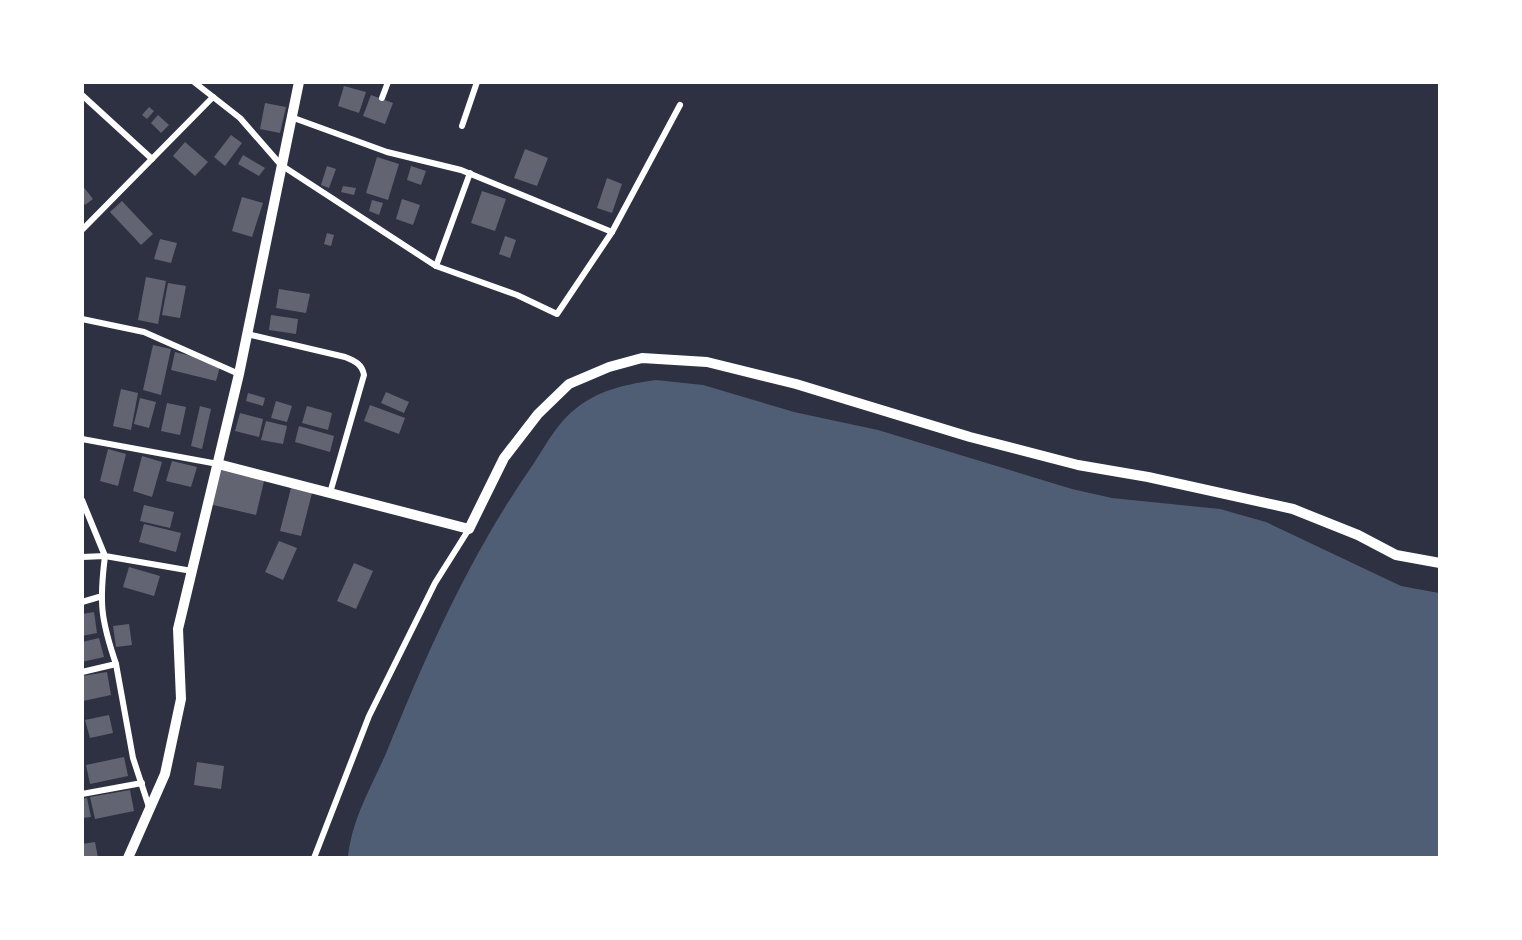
<svg xmlns="http://www.w3.org/2000/svg" width="1522" height="940" font-family="Raleway,sans-serif">
<rect width="100%" height="100%" fill="#2d3142"/>
<!-- water -->
<path fill="#4f5d75" d="M656 380 703 385 794 412 878 430 1072 489 1112 498 1220 509 1266 522 1401 586 1439 593V857H348C352 818 372 786 387 751 430 646 469 557 534 463 547 443 559 420 579 406 602 389 628 384 656 380Z"/>
<!-- building -->
<g fill="#626471">
<polygon points="344,86 366,92 359,113 338,106"/>
<polygon points="371,95 393,103 385,124 363,116"/>
<polygon points="265,103 286,107 280,133 260,129"/>
<polygon points="149,107 154,111 147,119 142,115"/>
<polygon points="158,115 169,125 161,133 151,123"/>
<polygon points="231,135 242,143 225,166 214,157"/>
<polygon points="185,142 208,162 195,176 173,156"/>
<polygon points="525,149 548,158 537,186 514,178"/>
<polygon points="243,155 265,168 259,176 238,164"/>
<polygon points="377,157 399,164 388,200 366,193"/>
<polygon points="327,166 336,169 329,188 321,185"/>
<polygon points="411,166 426,171 421,185 407,180"/>
<polygon points="607,178 622,184 612,213 597,208"/>
<polygon points="82,185 93,199 85,205 82,201"/>
<polygon points="343,186 356,188 354,195 341,192"/>
<polygon points="482,191 506,199 495,231 471,223"/>
<polygon points="242,197 263,203 252,237 232,231"/>
<polygon points="402,199 420,205 413,225 396,219"/>
<polygon points="372,200 383,203 379,215 369,211"/>
<polygon points="122,201 153,234 141,245 110,212"/>
<polygon points="327,233 334,235 331,246 324,244"/>
<polygon points="505,236 516,240 510,258 499,254"/>
<polygon points="160,239 177,243 171,263 154,259"/>
<polygon points="146,277 166,281 158,324 138,320"/>
<polygon points="168,283 186,286 180,318 162,315"/>
<polygon points="279,289 310,294 306,313 276,308"/>
<polygon points="271,315 298,319 296,334 269,330"/>
<polygon points="153,345 171,349 161,395 143,390"/>
<polygon points="175,352 221,363 216,381 171,370"/>
<polygon points="121,389 138,393 131,430 113,426"/>
<polygon points="386,392 409,402 404,413 381,403"/>
<polygon points="248,393 265,398 263,406 246,401"/>
<polygon points="140,398 156,402 149,428 134,424"/>
<polygon points="276,401 292,406 287,422 271,418"/>
<polygon points="167,403 186,407 180,435 161,431"/>
<polygon points="370,405 405,418 399,434 364,421"/>
<polygon points="200,406 211,409 202,449 191,446"/>
<polygon points="307,406 332,413 328,430 302,423"/>
<polygon points="240,413 263,419 259,437 235,431"/>
<polygon points="266,421 287,426 283,444 261,440"/>
<polygon points="299,426 334,436 330,452 295,442"/>
<polygon points="108,449 126,454 118,486 100,481"/>
<polygon points="142,456 162,462 152,497 133,491"/>
<polygon points="172,461 197,467 191,487 166,481"/>
<polygon points="218,466 265,477 256,515 209,504"/>
<polygon points="292,484 313,489 301,536 280,531"/>
<polygon points="144,505 174,512 170,528 140,521"/>
<polygon points="144,524 181,533 176,552 139,542"/>
<polygon points="279,541 297,548 283,580 265,572"/>
<polygon points="354,563 373,571 356,609 337,601"/>
<polygon points="129,567 160,576 154,596 123,587"/>
<polygon points="94,612 97,633 82,636 82,614"/>
<polygon points="129,624 132,645 116,647 113,626"/>
<polygon points="99,638 104,657 82,662 82,642"/>
<polygon points="107,672 111,695 83,701 82,676"/>
<polygon points="109,715 113,733 90,738 85,720"/>
<polygon points="124,757 128,776 90,784 86,765"/>
<polygon points="197,762 224,766 221,789 194,785"/>
<polygon points="130,790 134,811 95,819 90,797"/>
<polygon points="87,798 91,817 82,818 82,799"/>
<polygon points="95,842 98,858 82,858 82,844"/>
</g>
<g fill="none" stroke-linecap="round" stroke-linejoin="round">
<!-- minor -->
<g stroke="#fff" stroke-width="6">
<polyline points="194,82 240,118 281,165 436,266 517,295 557,314 612,232 680,105"/>
<polyline points="82,95 152,159"/>
<polyline points="382,98 388,82"/>
<polyline points="291,117 387,152 461,170 612,232"/>
<polyline points="462,126 477,82"/>
<polyline points="82,230 213,97"/>
<polyline points="436,266 470,173"/>
<polyline points="82,319 144,332 239,374"/>
<path d="M247 334 345 357C355 361 362 364 364 375L330 493"/>
<polyline points="82,439 218,464"/>
<polyline points="82,500 105,556 192,571"/>
<path d="M82 557 105 556C99 603 101 620 116 664L82 672"/>
<polyline points="82,602 99,597"/>
<polyline points="116,664 133,758 149,807"/>
<polyline points="82,794 142,783"/>
<polyline points="314,858 369,716 435,583 469,529"/>
</g>
<!-- tertiary -->
<g stroke="#fff" stroke-width="10">
<polyline points="218,464 469,529 504,458 538,414 569,384 609,367 642,358 707,362 796,384 970,437 1078,465 1148,477 1293,509 1358,535 1396,555 1440,563"/>
<polyline points="128,858 165,774 181,699 178,629 239,374 299,82"/>
</g>
</g>
<!-- border -->
<rect width="1522" height="940" fill="none" stroke="#ffffff" stroke-width="168"/>
</svg>
